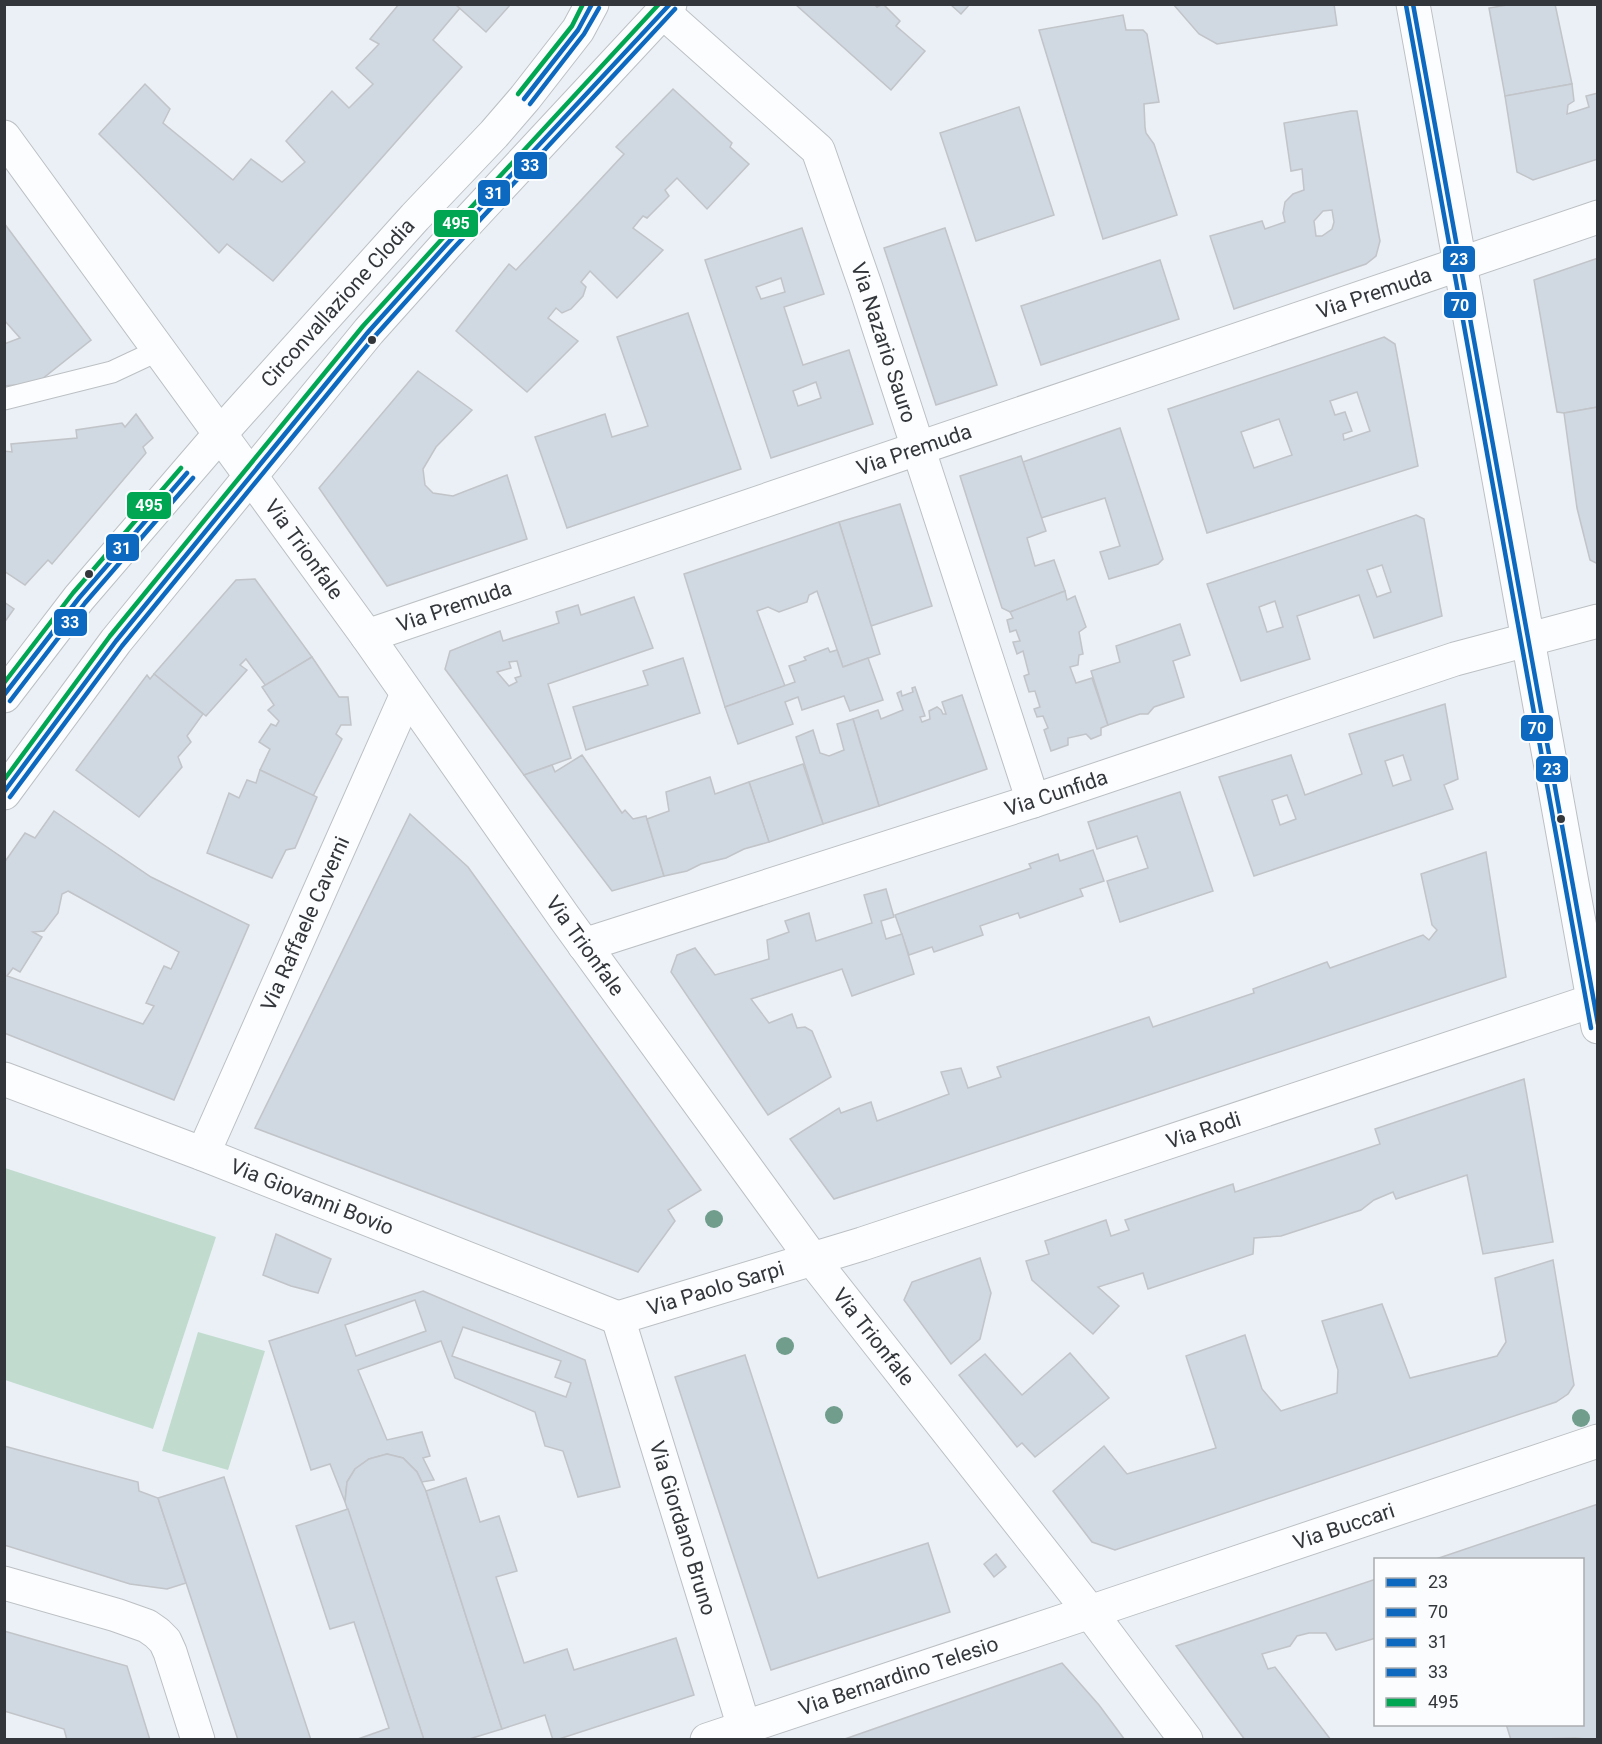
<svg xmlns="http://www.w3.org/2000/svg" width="1602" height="1744" font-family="Roboto,sans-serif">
<rect width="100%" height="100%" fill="#ebf0f6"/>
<!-- green -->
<g fill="#c1dccf">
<polygon points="5,1168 216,1237 153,1429 5,1380"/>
<polygon points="198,1332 265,1351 228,1470 162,1451"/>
</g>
<!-- building -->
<g fill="#d0d8e1" stroke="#c1c4c8" stroke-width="1.5" fill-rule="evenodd">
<polygon points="399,4 455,4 460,8 433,40 462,67 273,281 227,244 219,253 99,134 145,84 170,109 163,123 233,180 251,159 282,182 305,162 286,141 332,91 349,108 373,84 356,68 379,44 370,39"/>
<polygon points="455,4 511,4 486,32"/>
<polygon points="795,4 874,4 877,7 883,4 900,21 896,26 925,51 891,90"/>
<polygon points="950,4 970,4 961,14"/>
<polygon points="1173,4 1334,4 1337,25 1217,44 1199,34"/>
<polygon points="1513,4 1555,4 1572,84 1505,96 1489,8"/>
<polygon points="1123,15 1126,30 1143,30 1147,34 1159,102 1144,104 1145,127 1146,133 1154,144 1177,215 1103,239 1039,30"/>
<polygon points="1572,84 1574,101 1568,105 1567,114 1589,107 1586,96 1598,93 1598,159 1533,180 1517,172 1505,96"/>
<polygon points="673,89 732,143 730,147 749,164 707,209 677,178 665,190 669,196 647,218 643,216 633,228 663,250 617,298 590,271 581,282 586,287 583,296 571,309 562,313 556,308 548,318 578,341 527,392 456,331 509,264 516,270 624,154 616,147"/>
<polygon points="1019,107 1054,215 976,241 940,133"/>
<path d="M1351 111H1357L1377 225 1380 241 1376 256 1366 264 1234 309 1210 236 1262 221 1265 229 1285 222 1283 213 1285 202 1293 194 1304 190 1302 169 1291 171 1284 123ZM1332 210 1334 222 1332 229 1322 236H1316L1314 221 1323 211Z"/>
<polygon points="4,223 91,340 37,383 4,386 4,344 20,338 4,320"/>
<path d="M802 228 824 294 784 307 803 365 849 350 873 424 771 458 705 260ZM781 278 785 292 761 299 756 287ZM816 382 821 398 798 406 793 391Z"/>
<polygon points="945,228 997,385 936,405 884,248"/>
<polygon points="1598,258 1598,407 1564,413 1557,412 1534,280"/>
<polygon points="1160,260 1179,319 1041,365 1021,306"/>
<polygon points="688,313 741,469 567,528 535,437 605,414 612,437 648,426 617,337"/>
<path d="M1384 337 1395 344 1418 466 1207 533 1168 409ZM1357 392 1370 431 1344 440 1343 434 1352 431 1345 412 1335 415 1330 401ZM1279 419 1292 455 1254 468 1241 432Z"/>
<polygon points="418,371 472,410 436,447 423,469 425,485 433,493 453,496 507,475 527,539 387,586 319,488"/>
<polygon points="1598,407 1598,564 1590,560 1577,508 1564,413"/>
<polygon points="136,414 153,438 143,447 146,453 52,564 48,560 25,585 4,571 4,451 12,452 11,444 77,438 76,430 122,423 125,427"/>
<polygon points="1120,428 1163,559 1158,564 1109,579 1100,552 1120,546 1105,498 1041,518 1023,462"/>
<polygon points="1021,456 1046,531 1027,538 1035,566 1054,560 1065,591 1010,612 1002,608 960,476"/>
<polygon points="900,504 932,606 871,626 839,522"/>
<path d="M1416 515 1424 519 1442 616 1374 638 1359 595 1297 616 1310 659 1241 681 1207 584ZM1382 565 1391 592 1377 597 1367 570ZM1275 601 1283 627 1267 632 1259 607Z"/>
<polygon points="839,522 880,654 843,667 817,591 809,595 807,602 779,612 768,607 757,611 785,686 725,707 684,574"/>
<polygon points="255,579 312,657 266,686 246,659 240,665 247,670 206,716 154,674 236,580"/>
<polygon points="1065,591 1067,600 1075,596 1086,627 1079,632 1083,654 1079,655 1078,665 1070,667 1076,683 1092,678 1108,725 1101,728 1101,735 1091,739 1086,734 1068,738 1068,745 1051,751 1044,730 1048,728 1043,716 1037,717 1034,709 1040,707 1035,691 1029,692 1024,676 1029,674 1023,651 1017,654 1013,642 1020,641 1016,630 1010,632 1007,620 1013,618 1010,612"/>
<path d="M634 597 653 648 548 684 571 758 524 775 445 669 450 651 500 631 503 641 559 623 556 612 578 605 581 615ZM517 661 521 676 515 678 517 682 509 686 497 672 511 668 509 662Z"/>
<polygon points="4,602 14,609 4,623"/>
<polygon points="1180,624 1190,655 1173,661 1184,697 1154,707 1148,714 1140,714 1108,725 1091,671 1120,662 1116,646"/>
<polygon points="828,648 830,652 837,650 843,667 868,658 883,700 850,711 844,696 802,710 798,697 785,702 793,724 738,744 725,707 795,682 789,666 806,660 804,657"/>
<polygon points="312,657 339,697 348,697 351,725 341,725 336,734 342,739 313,796 260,770 270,749 259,742 271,724 276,726 279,721 268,710 274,705 262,687"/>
<polygon points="683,658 700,713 586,750 573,707 648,685 643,671"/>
<polygon points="154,674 203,714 187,736 191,742 178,757 182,767 139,817 76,770 147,675 150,679"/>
<polygon points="915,687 925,716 920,717 922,722 930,719 929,711 937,707 941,710 943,714 946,714 942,702 962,695 987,769 879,806 853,719 878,710 881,719 903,710 897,693 901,691 902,696 913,692 912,688"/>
<path d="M1445 704 1458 779 1444 785 1453 809 1254 876 1219 777 1291 755 1305 795 1362 774 1349 734ZM1403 755 1411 780 1393 786 1385 761ZM1287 795 1296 819 1280 825 1272 800Z"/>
<polygon points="853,719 879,806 823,824 796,737 813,730 820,753 829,756 844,750 837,724"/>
<polygon points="582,755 622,813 625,810 633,819 646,816 664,876 612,891 524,775 552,765 555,772"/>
<polygon points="803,764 823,824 769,842 749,782"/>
<polygon points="260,770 317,797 295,848 286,850 272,878 207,853 229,793 239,798 247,780 256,783"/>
<polygon points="710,777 715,794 749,782 769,842 744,849 726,858 701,864 687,871 664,876 647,819 669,811 666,792"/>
<polygon points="1180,792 1213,891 1120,922 1107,881 1148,868 1137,836 1097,849 1088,822"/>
<path d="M54 811 151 877 249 925 174 1100 4 1033V863L25 833 35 838ZM68 891 179 952 171 969 164 966 146 1003 154 1006 143 1024 7 976 13 968 20 972 42 937 33 932 44 931 58 913 62 894Z"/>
<polygon points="410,814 468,867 701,1190 668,1210 675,1221 638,1272 255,1128"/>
<polygon points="1093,850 1104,881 1080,889 1083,896 1020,918 1018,913 980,926 983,935 934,952 932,947 909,955 895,915 1031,868 1029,864 1058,854 1060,861"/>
<polygon points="1486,852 1506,977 834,1199 790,1139 839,1108 841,1113 871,1102 877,1121 949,1094 941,1072 961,1068 968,1088 1001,1077 997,1067 1149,1017 1153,1027 1254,993 1253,989 1327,962 1330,968 1423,935 1429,940 1437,930 1432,925 1421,874"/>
<polygon points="886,889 894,917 881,921 886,939 902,934 914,974 852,996 842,969 751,999 769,1023 792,1014 797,1028 805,1027 812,1031 831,1077 768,1115 671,972 677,955 695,948 715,975 769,959 767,940 789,932 785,921 809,913 816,941 872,923 864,895"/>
<polygon points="1524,1079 1553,1242 1483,1254 1467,1175 1396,1199 1393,1192 1374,1200 1361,1210 1281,1236 1254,1238 1253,1254 1148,1289 1143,1273 1098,1287 1119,1306 1093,1334 1032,1280 1026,1261 1049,1254 1045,1241 1106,1220 1111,1236 1129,1230 1125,1220 1233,1184 1235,1192 1380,1144 1375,1129"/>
<polygon points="276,1234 331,1259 318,1293 291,1286 263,1275"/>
<polygon points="980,1258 991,1293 980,1339 951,1364 904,1300 912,1282"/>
<polygon points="1553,1260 1574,1385 1568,1394 1556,1402 1115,1550 1092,1542 1053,1491 1104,1446 1127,1474 1216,1448 1186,1356 1245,1335 1262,1389 1281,1411 1337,1393 1338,1370 1322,1321 1382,1304 1410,1378 1497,1356 1506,1342 1495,1278"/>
<path d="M423 1291 585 1360 620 1487 578 1497 563 1451 545 1446 535 1412 455 1378 441 1341 358 1370 387 1440 422 1432 430 1456 423 1458 434 1480 422 1482 417 1472 403 1458 387 1454 369 1459 355 1469 347 1482 345 1502 330 1464 311 1470 269 1341ZM415 1300 426 1331 356 1356 345 1325ZM463 1327 561 1361 555 1377 571 1383 566 1397 452 1356Z"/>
<polygon points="1070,1353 1109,1398 1035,1457 1022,1443 1017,1447 959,1375 985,1354 1022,1395"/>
<polygon points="745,1355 818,1578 928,1543 950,1612 771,1670 675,1377"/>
<polygon points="4,1446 138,1482 139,1491 158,1498 186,1583 167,1589 130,1584 4,1545"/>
<polygon points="387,1454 403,1458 417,1472 426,1491 502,1729 466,1740 424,1740 345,1502 347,1482 355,1469 369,1459"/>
<polygon points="224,1477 311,1740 238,1740 158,1498"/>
<polygon points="466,1478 480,1522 499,1516 517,1571 496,1577 524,1663 567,1649 574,1670 676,1638 694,1695 556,1740 553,1740 545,1715 502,1729 426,1491"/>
<polygon points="1598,1504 1598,1740 1575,1738 1511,1740 1506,1724 1582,1724 1582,1560 1433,1560"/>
<polygon points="348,1509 424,1740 355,1740 389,1728 354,1622 330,1629 296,1526"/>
<polygon points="996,1554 1006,1567 994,1577 984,1564"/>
<polygon points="1376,1579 1376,1638 1336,1650 1326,1633 1309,1633 1297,1636 1290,1646 1262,1654 1268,1669 1275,1667 1331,1740 1245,1740 1176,1646"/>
<polygon points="4,1631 127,1666 150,1740 67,1740 64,1729 4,1711"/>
<polygon points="1062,1663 1099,1705 1125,1740 842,1740"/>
</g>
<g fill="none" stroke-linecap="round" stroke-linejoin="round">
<defs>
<polyline id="service" points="4,399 112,372 159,350"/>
<g id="minor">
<path id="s1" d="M663 12 818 150 866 288 1033 801"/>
<path id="s2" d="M367 636 1598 217"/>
<path id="s3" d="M584 945 1033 801 1455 659 1598 621"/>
<path id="s4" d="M4 1079 203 1154 618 1318"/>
<path id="s5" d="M203 1154 407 694"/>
<path id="s6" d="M618 1318 862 1244 1598 999"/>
<path id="s7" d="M618 1318 748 1740"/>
<polyline points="4,1583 116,1615 147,1626 157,1633 165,1641 170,1652 198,1740"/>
<path id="s8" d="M1090 1612 1598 1441"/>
</g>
<g id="tertiary">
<polyline points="1413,4 1598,1027"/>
<path id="s9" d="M4 137 367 636 564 917 813 1260 1090 1612 1186 1740"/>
<path id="s10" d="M707 1740 1090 1612"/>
</g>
<g id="primary">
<path id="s11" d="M4 696 79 598 220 434 415 217 494 134 525 98 578 30 592 4"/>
<polyline points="4,793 116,641 369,331 446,245 670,4"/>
</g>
</defs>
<!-- service casing -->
<use href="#service" stroke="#bcc0c4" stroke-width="23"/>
<!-- minor casing -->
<use href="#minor" stroke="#bcc0c4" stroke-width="35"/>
<!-- tertiary casing -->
<use href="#tertiary" stroke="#bcc0c4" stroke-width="35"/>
<!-- primary casing -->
<use href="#primary" stroke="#bcc0c4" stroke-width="35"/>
<!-- service -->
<use href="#service" stroke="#fcfdfe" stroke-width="21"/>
<!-- minor -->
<use href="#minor" stroke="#fcfdfe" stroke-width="33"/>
<!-- tertiary -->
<use href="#tertiary" stroke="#fcfdfe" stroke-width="33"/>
<!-- primary -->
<use href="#primary" stroke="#fcfdfe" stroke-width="33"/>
<defs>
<polyline id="bus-1" points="1413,4 1598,1024"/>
<polyline id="bus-2" points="1406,5 1591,1028"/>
<g id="bus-3">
<polyline points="524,99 578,30 592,4"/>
<polyline points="4,695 79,598 187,473"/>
<polyline points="4,792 116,641 369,331 446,245 670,4"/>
</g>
<g id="bus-4">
<polyline points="530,104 584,34 599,8"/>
<polyline points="10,701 85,603 193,478"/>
<polyline points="10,797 122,646 375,336 452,250 675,9"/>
</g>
<g id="bus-5">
<polyline points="518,94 572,26 583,4"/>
<polyline points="4,683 73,593 181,468"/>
<polyline points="4,780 110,636 363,326 441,240 659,4"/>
</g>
</defs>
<!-- bus-1 casing -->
<use href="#bus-1" stroke="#fafcfe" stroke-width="9"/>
<!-- bus-2 casing -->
<use href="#bus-2" stroke="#fafcfe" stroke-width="9"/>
<!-- bus-3 casing -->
<use href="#bus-3" stroke="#fafcfe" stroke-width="9"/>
<!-- bus-4 casing -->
<use href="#bus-4" stroke="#fafcfe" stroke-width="9"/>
<!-- bus-5 casing -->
<use href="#bus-5" stroke="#fafcfe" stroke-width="9"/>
<!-- bus-1 -->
<use href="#bus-1" stroke="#0c69bf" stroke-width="4.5"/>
<!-- bus-2 -->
<use href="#bus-2" stroke="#0c69bf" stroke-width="4.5"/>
<!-- bus-3 -->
<use href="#bus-3" stroke="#0c69bf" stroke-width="4.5"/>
<!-- bus-4 -->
<use href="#bus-4" stroke="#0c69bf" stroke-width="4.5"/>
<!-- bus-5 -->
<use href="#bus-5" stroke="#00a651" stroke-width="4.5"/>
</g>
<!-- trees -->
<g fill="#709d8c">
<circle cx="714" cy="1219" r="9"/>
<circle cx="785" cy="1346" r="9"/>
<circle cx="834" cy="1415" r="9"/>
<circle cx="1581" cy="1418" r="9"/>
</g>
<!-- markers -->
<g fill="#33363a" stroke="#fafcfe" stroke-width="2">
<circle cx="372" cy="340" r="5"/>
<circle cx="89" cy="574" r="5"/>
<circle cx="1561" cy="819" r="5"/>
</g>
<g text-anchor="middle" stroke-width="5" stroke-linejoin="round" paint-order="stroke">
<!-- street labels -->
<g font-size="21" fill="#33363a" stroke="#fafcfe">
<text dy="7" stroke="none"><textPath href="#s2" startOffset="1064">Via Premuda</textPath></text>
<text dy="7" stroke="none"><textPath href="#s11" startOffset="516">Circonvallazione Clodia</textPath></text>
<text dy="7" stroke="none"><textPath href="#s1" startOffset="411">Via Nazario Sauro</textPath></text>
<text dy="7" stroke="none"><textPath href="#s2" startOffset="578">Via Premuda</textPath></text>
<text dy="7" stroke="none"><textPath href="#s9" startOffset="510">Via Trionfale</textPath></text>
<text dy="7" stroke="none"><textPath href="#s2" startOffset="92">Via Premuda</textPath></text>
<text dy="7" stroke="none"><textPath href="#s3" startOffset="496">Via Cunfida</textPath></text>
<text dy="7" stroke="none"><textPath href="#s5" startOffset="252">Via Raffaele Caverni</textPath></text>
<text dy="7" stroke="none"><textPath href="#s9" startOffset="996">Via Trionfale</textPath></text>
<text dy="7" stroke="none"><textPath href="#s6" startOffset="615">Via Rodi</textPath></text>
<text dy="7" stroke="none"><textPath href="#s4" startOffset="330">Via Giovanni Bovio</textPath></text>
<text dy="7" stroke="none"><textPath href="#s6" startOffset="102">Via Paolo Sarpi</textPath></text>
<text dy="7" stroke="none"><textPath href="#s9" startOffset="1482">Via Trionfale</textPath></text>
<text dy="7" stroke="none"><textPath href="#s8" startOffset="268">Via Buccari</textPath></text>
<text dy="7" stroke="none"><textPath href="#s7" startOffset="220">Via Giordano Bruno</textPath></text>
<text dy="7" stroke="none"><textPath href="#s10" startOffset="202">Via Bernardino Telesio</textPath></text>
</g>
</g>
<g stroke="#fafcfe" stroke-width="2">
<rect x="513" y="151" width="35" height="29" rx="6" fill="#0c69bf"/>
<rect x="477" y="179" width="34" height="28" rx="6" fill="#0c69bf"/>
<rect x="433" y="209" width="46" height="29" rx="6" fill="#00a651"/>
<rect x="1442" y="245" width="34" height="28" rx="6" fill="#0c69bf"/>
<rect x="1443" y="291" width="34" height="28" rx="6" fill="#0c69bf"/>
<rect x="126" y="491" width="46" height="29" rx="6" fill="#00a651"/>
<rect x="105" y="533" width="35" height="29" rx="6" fill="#0c69bf"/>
<rect x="53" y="608" width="35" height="29" rx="6" fill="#0c69bf"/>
<rect x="1520" y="714" width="34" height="28" rx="6" fill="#0c69bf"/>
<rect x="1535" y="755" width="34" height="28" rx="6" fill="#0c69bf"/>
</g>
<g font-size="16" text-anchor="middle" font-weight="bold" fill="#fff">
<text x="530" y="171">33</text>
<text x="494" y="199">31</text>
<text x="456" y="229">495</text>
<text x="1459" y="265">23</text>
<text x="1460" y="311">70</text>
<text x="149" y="511">495</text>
<text x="122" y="554">31</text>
<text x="70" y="628">33</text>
<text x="1537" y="734">70</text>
<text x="1552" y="775">23</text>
</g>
<!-- border -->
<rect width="1602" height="1744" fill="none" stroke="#33363a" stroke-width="12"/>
<!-- legend -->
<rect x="1374" y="1558" width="210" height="168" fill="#fafcfe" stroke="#aaadb0" stroke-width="1.5"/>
<rect x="1386" y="1578" width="30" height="9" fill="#0c69bf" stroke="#aaadb0" stroke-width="1.5"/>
<text x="1428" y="1588" font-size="18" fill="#33363a">23</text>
<rect x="1386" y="1608" width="30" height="9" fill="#0c69bf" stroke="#aaadb0" stroke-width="1.5"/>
<text x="1428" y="1618" font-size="18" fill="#33363a">70</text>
<rect x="1386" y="1638" width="30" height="9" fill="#0c69bf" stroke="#aaadb0" stroke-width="1.5"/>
<text x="1428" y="1648" font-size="18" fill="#33363a">31</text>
<rect x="1386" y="1668" width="30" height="9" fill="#0c69bf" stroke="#aaadb0" stroke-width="1.5"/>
<text x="1428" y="1678" font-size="18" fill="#33363a">33</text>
<rect x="1386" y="1698" width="30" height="9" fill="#00a651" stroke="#aaadb0" stroke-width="1.5"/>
<text x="1428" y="1708" font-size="18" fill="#33363a">495</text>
</svg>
